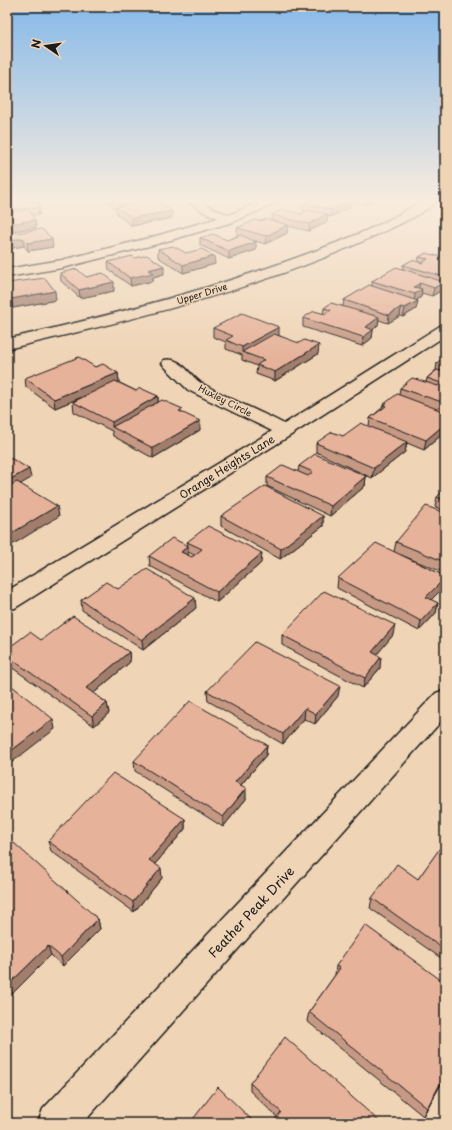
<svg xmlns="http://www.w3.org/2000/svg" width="452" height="1130" font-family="'Playpen Sans',sans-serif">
<rect width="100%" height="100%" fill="#efd4b6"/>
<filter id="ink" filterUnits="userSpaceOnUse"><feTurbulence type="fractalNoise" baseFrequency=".025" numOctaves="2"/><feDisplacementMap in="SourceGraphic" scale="8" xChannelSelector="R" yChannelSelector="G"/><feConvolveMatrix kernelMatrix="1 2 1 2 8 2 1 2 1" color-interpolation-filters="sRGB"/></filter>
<g filter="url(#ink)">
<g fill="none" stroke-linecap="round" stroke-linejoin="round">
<defs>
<g id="minor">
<polygon points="186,200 200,200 212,208 229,215 264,200 280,200 278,202 233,222 157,244 62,268 7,277 7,269 62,260 149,238 218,218 204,212"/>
<path d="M445 324V336L291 435 15 608 7 610V591L272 431 188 390 164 366 162 363 164 360C181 356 189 375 201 383 227 398 257 410 284 424L440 326Z"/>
<polygon points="445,690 445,717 83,1123 38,1123 43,1109 436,693"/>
</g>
<path id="secondary" d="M423 200H437C429 211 398 225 385 231 266 288 135 319 7 349V339C105 317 202 292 296 258 340 242 384 226 423 200Z"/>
</defs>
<!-- minor casing -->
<use href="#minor" stroke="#1c1c1c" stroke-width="3"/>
<!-- secondary casing -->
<use href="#secondary" stroke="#1c1c1c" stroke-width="3"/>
<!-- minor -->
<use href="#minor" fill="#efd4b6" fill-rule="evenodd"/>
<!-- secondary -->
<use href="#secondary" fill="#efd4b6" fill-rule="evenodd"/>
</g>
<!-- wall -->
<g fill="#c69984" stroke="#1c1c1c" fill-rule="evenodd">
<polygon points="7,200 25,200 25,202 40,208 39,215 32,215 36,228 13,231 16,233 53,247 28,251 24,246 7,249"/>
<polygon points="106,200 158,200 158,201 172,218 132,226 117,214 116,209 106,201"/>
<polygon points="308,200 375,200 366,205 350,202 350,207 330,217 327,216 327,222 309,231 288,226 287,233 265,244 249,239 256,250 229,259 200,245 200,238 227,240 238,236 237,236 237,228 261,221 272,221 272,215 301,214 306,211 302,210 302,203"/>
<polygon points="158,249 186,253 215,264 183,273 158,257"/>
<polygon points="445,249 445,285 443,285 442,290 432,296 422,293 421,297 417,300 418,301 416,309 403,317 400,316 388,323 379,320 378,325 373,330 372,338 362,346 303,327 303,318 323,314 324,308 343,306 344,300 372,286 372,281 403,269 403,265 418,262 419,257 440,257 441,251"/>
<polygon points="108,262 164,274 153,277 153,281 131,286 109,270"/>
<polygon points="60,273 86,277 114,291 80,298 61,281"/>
<polygon points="7,283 56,300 13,308 7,298"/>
<polygon points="279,327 278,335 318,354 275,381 256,374 257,366 242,360 242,355 226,349 226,342 213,337 213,328"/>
<polygon points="445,356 445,432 424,450 407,443 405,452 372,478 316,452 316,443 343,436 369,426 370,418 382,408 383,405 399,395 400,388 426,383 427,378 436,370 437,363"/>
<polygon points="95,367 118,373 119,382 118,382 136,391 158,396 158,402 183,413 200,430 153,458 113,436 112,431 74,412 73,402 91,393 55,408 26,387 25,378"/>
<polygon points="299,466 366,476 365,486 330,516 267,486 267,477 298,472"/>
<polygon points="445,489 445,511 435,507 437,497"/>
<polygon points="445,513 445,573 401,555 445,576 445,581 444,587 431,600 438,603 436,613 419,631 337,588 338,578 394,552 396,542"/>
<polygon points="221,516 323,516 323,526 280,559 221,526"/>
<path d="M187 542 261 563 217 602 150 566 149 556 188 546ZM188 552 194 555 192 557 188 556Z"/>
<polygon points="118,589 196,608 143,650 82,610 81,600"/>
<polygon points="282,635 393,635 376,655 380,668 363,688 282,645"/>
<polygon points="41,640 129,652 130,662 94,693 107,703 109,713 94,726 7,664 7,649"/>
<polygon points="207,691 338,696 315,724 304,719 283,744 208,701"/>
<polygon points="267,745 266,755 241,785 246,799 223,827 135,771 134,761"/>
<polygon points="445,813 445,821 443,820"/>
<polygon points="185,819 185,829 155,864 162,878 134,912 51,851 48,841"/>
<polygon points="445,842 445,961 370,908 372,898 418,879"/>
<polygon points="7,849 98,919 100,929 63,966 51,955 7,999"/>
<polygon points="336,966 445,983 445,1077 423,1116 307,1021 309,1012 335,975"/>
<polygon points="250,1083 381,1123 277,1117 250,1091"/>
</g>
<!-- shaded-wall -->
<g fill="#a17d6c" stroke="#1c1c1c">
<polygon points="139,200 158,200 158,204 119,209 119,204"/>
<polygon points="350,200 350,207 330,217 331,210"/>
<polygon points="367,200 375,200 366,205"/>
<polygon points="39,201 40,208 39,215 38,208"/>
<polygon points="172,211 172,218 132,226 132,218"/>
<polygon points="327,214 327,222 309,231 309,224"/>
<polygon points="35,220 36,228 12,231 7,235 7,227 9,224"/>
<polygon points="288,225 287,233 265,244 266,236"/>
<polygon points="23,238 24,246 7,249 7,241"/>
<polygon points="52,239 53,247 28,251 27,243"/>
<polygon points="256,242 256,250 229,259 229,251"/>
<polygon points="214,256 215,264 183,273 183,265"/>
<polygon points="164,266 164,274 153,277 153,281 131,286 130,278 148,270"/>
<polygon points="114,282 114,291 80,298 79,290"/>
<polygon points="444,282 442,290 432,296 434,288"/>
<polygon points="420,283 418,292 414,287"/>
<polygon points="422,289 421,297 414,302 415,294"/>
<polygon points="55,291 56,300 13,308 11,299"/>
<polygon points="418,301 416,309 403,317 405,308"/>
<polygon points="401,307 400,316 388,323 389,315"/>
<polygon points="379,317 378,325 373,330 372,338 362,346 363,337 366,327"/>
<polygon points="279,327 279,335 246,353 242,352 242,347"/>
<polygon points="319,345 318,354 275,381 275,372"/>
<polygon points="118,373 119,382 55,408 54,399"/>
<polygon points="158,396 158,406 112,427 112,422"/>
<polygon points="200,421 200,430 153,458 153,448"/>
<polygon points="445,424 445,432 424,450 426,440"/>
<polygon points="407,442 405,452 372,478 374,468"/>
<polygon points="29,469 31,478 7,492 7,481"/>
<polygon points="366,476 365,486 330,516 331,506"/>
<polygon points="57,506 59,516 7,548 7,536"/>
<polygon points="323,516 323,526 280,559 281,549"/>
<polygon points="188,546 188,556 181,552"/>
<polygon points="262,553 261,563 217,602 217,592"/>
<polygon points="445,578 444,587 424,607 426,597"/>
<polygon points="195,598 196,608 143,650 142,640"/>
<polygon points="438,603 436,613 419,631 421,621"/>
<polygon points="395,625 393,635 370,663 372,652"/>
<polygon points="129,652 130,662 88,698 86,688"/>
<polygon points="381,657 380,668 363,688 365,678"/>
<polygon points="340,686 338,696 315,724 316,714"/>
<polygon points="107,703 109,713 94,726 92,716"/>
<polygon points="305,708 304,719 283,744 283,734"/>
<polygon points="53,719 55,729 7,766 7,754"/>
<polygon points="267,745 266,755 235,792 235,782"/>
<polygon points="246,788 246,799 223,827 223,817"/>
<polygon points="185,819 185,829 150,870 149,860"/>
<polygon points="161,868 162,878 134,912 133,902"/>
<polygon points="98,919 100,929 63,966 61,957"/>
<polygon points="48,946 51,955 7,999 7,986"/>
<polygon points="445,1075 445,1077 423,1116 427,1108"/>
</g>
<!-- building -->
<g fill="#e6b29a" stroke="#1c1c1c">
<polygon points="7,200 24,200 24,202 39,201 38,208 7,209"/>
<polygon points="114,200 139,200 119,204"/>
<polygon points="155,200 156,200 172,211 132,218 116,207"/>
<polygon points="308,200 350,200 331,210 302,203"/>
<polygon points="282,209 301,214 308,210 327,214 309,224 272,215"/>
<polygon points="29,210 35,220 9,224 11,227 7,227 7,213"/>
<polygon points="266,219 288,225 266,236 237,228 255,220 261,221"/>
<polygon points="42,229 52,239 27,243 23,238 7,241 7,232 13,231 16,233"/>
<polygon points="213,234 227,240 241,235 256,242 229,251 200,238"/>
<polygon points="173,246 186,253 202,249 214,256 183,265 158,249"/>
<polygon points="445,249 445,252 441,251"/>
<polygon points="426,253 445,258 445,277 403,265 412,260 422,263 428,259 419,257"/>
<polygon points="147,255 164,266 148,270 153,273 130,278 108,262 132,256 135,258"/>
<polygon points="396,267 444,282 434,288 420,283 414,287 422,289 415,294 372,281"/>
<polygon points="77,269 86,277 103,273 114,282 79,290 60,273"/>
<polygon points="45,278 55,291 11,299 7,292 7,283"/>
<polygon points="369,285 418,301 405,308 401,307 389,315 344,300"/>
<polygon points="331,303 379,317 366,327 373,330 363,337 303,318 314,311 325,314 331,310 324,308"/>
<polygon points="242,313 279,327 242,347 226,340 233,336 213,328"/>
<polygon points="274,334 299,343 304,340 319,345 275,372 257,365 264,360 242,352"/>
<polygon points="445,356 445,366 437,363"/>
<polygon points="79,357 95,367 103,364 118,373 54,399 25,378"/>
<polygon points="437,370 445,372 445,403 400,388 412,378 438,386 441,383 427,378"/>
<polygon points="115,381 136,391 140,388 158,396 112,422 73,402"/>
<polygon points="397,394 445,412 445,424 426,440 370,418 386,406 383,405"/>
<polygon points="162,400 183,409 179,411 200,421 153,448 112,427"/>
<polygon points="361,423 407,442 374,468 316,443 332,432 343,436"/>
<polygon points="315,454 366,476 331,506 267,477 283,465 308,476 313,472 299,466"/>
<polygon points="7,456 29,469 7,481"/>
<polygon points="17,482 57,506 7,536 7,487"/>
<polygon points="265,486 323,516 281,549 221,516"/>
<polygon points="445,489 445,500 437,497"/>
<polygon points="426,506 445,513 445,562 396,542"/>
<polygon points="208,526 262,553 217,592 149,556 172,538 188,546 181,552 192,557 202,549 187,542"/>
<polygon points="376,543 445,576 445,578 426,597 438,603 421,621 338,578"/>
<polygon points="147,569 195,598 142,640 81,600 106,582 118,589"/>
<polygon points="324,591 395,625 372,652 381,657 365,678 282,635"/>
<polygon points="73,616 129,652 86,688 107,703 92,716 7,656 7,649 30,632 41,640"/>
<polygon points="255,642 340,686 316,714 305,708 283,734 207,691"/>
<polygon points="7,682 53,719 7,754"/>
<polygon points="190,701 267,745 235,782 246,788 223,817 134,761"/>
<polygon points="113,773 185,819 149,860 161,868 133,902 48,841"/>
<polygon points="445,841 445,950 372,898 397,864 418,879"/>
<polygon points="14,843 98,919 61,957 48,946 7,986 7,849"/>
<polygon points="365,925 445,983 445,1075 427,1108 309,1012 340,968 336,966"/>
<polygon points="285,1037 381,1123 272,1123 281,1112 250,1083"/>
<polygon points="218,1087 255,1123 190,1123"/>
</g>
</g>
<!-- sky -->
<linearGradient id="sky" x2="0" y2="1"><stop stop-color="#86b9ea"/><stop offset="0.56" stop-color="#f8ecde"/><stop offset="1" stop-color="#f8ecde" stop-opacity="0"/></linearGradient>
<rect width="452" height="358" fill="url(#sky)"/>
<g text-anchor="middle" stroke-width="3" stroke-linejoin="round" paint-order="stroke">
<!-- far-street labels -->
<g font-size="9" fill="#1c1c1c" stroke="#efd4b6">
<text transform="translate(202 294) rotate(-17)" y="3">Upper Drive</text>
<text transform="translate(225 401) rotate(27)" y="3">Huxley Circle</text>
</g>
<!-- street labels -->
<g font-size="11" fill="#1c1c1c" stroke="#efd4b6">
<text transform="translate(227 467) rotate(-32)" y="4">Orange Heights Lane</text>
</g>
<!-- near-street labels -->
<g font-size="13" fill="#1c1c1c" stroke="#efd4b6">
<text transform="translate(251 912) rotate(-47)" y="5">Feather Peak Drive</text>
</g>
</g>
<!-- margin -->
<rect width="452" height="1130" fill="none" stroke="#efd4b6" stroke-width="24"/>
<rect x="12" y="12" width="428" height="1106" fill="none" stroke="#1c1c1c" stroke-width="1.5" filter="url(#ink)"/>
<!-- north arrow -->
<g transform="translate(46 46) rotate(283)" stroke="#efd4b6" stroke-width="3" paint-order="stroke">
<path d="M0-3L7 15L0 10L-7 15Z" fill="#1c1c1c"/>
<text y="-6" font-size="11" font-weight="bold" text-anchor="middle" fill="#1c1c1c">N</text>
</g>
</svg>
